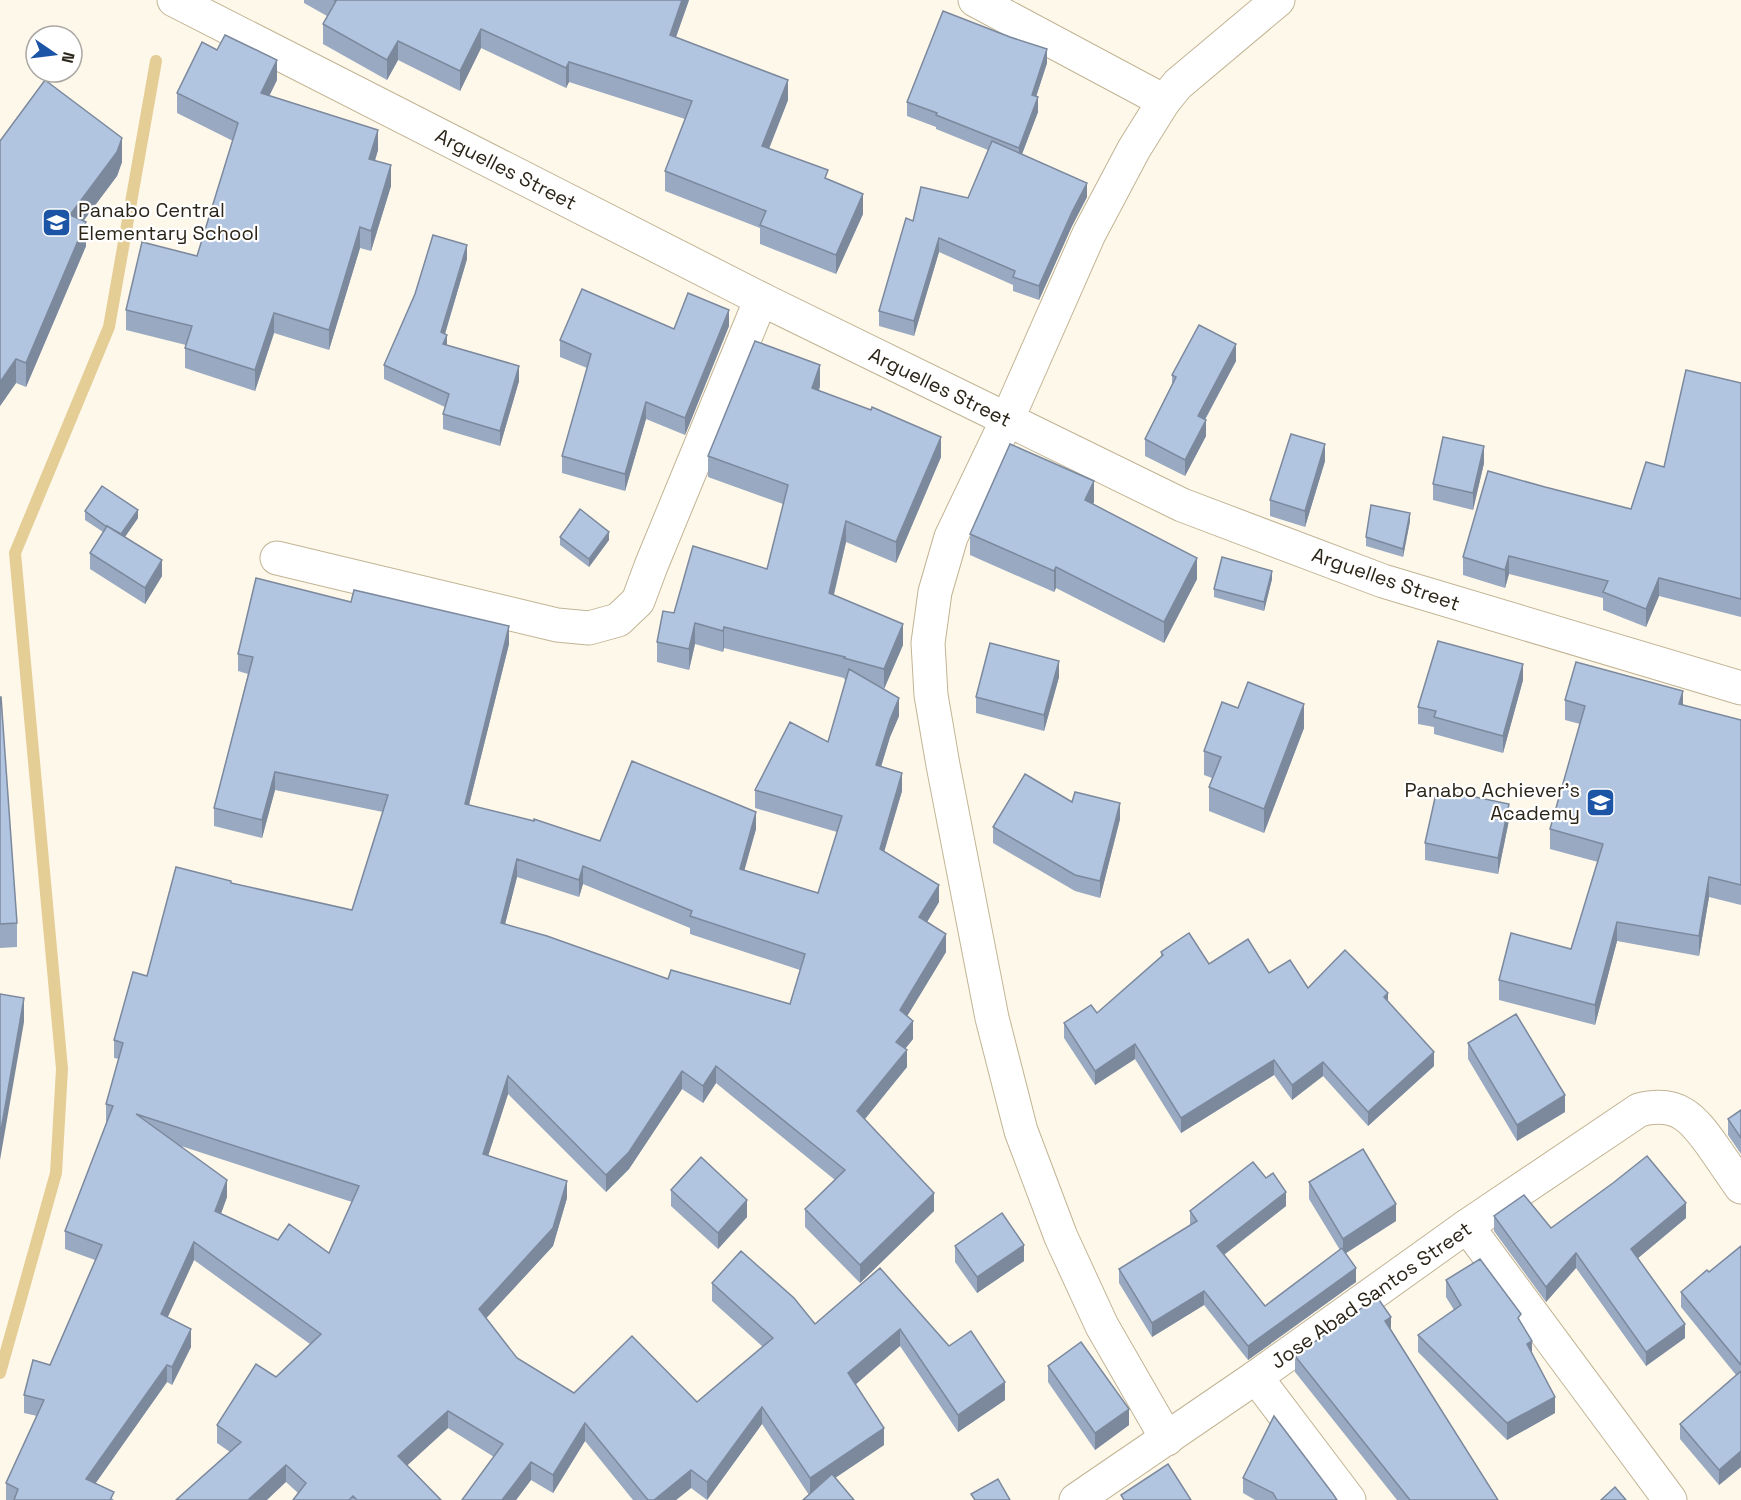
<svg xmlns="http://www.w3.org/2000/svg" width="1741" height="1500" font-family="'Space Grotesk',sans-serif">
<rect width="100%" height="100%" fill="#fef8eb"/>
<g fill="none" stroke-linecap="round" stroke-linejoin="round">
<!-- stream -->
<polyline stroke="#e5cd96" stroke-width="12" points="0,1373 56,1173 62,1069 15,553 109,327 156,61"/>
<defs>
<g id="street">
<polyline points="975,0 1164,101"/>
<polyline points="277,558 557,625 589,628 618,620 638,601 651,566 761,299"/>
<polyline points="1467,1226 1670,1500"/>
<polyline points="1256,1377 1349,1500"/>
<polyline points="1167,1439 1102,1326 1061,1237 1021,1131 992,1018 943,765 931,695 928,643 935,592 951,537 1007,420 1089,234 1134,149 1164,101 1178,84 1278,0"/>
<path d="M1076 1500 1256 1377 1467 1226 1639 1110C1678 1100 1693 1118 1714 1148 1723 1161 1732 1174 1741 1187"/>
</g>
<polyline id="secondary" points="174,0 761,299 1182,505 1383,581 1741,688"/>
</defs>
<!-- street casing -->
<use href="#street" stroke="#c2b494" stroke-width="35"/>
<!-- secondary casing -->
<use href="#secondary" stroke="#c2b494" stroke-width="35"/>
<!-- street -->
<use href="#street" stroke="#fff" stroke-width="33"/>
<!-- secondary -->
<use href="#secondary" stroke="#fff" stroke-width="33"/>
</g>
<!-- wall -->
<g fill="#98a9c1" fill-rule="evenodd">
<polygon points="304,0 689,0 676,37 788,100 769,149 828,179 863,214 836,274 760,244 760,228 665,191 665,171 685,119 569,82 566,88 481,48 460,91 398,60 387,80 323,44 323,24 327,16 304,3"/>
<polygon points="1047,63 1036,97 1038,112 1022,154 1087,197 1072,226 1039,300 1013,291 1013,285 939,252 914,336 879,326 879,311 913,221 968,198 988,150 936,129 936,127 907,116 907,102"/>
<polygon points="277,80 269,96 378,150 375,161 391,186 371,251 360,248 329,350 274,333 255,391 185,368 185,348 186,345 126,330 126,310 197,256 233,141 177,113 177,93"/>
<polygon points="0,141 122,162 117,176 83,221 86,246 26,387 16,383 0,406"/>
<polygon points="467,259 445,334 447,345 519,381 500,446 443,429 443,414 445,407 384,379 384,365"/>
<polygon points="729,326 685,435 646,419 625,491 562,473 562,456 587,368 560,357 560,340 674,329"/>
<polygon points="1236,361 1205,420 1206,436 1185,476 1145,456 1145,439 1172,386 1172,375"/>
<polygon points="1741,383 1741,617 1659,596 1646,627 1603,610 1603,598 1509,574 1505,588 1463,575 1463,557 1545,487 1631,509 1664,467"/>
<path d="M820 386 819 391 941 457 896 563 846 542 834 595 903 645 884 689 899 716 890 737 881 767 902 791 884 851 939 902 927 922 946 952 907 1016 913 1039 905 1049 907 1067 864 1119 934 1211 860 1283 805 1227V1209L835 1180 716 1083 703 1103 682 1089 629 1169 606 1192 508 1094 488 1156 567 1198 553 1246 486 1318 517 1358 574 1393 697 1402 763 1347 712 1301V1283L815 1324 880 1268 949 1346 1005 1400 958 1432 900 1346 855 1385 884 1445 809 1495 762 1424 707 1500 691 1488 676 1500H633L585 1441 553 1493 531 1480 516 1500H462L494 1457 448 1428 407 1465 441 1500H293L298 1493 286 1482 230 1452 217 1443V1425L276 1377 310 1344 194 1260 167 1318 191 1347 172 1385 167 1382 95 1483 114 1500H6V1483L37 1416 24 1413V1395L50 1365 95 1260 65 1249V1231L107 1122H106V1104L119 1059 114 1058V1040L147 976 231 883 352 910 383 812 275 790 262 838 214 826V808L248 674 238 671V654L509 644 469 805 600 841 756 829 744 870 818 893 837 832 755 808V790L828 742 846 680 844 679V678L724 648 723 652 695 644 689 670 657 662V642L674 613 767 569 783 504 708 477V456ZM517 877 579 897 583 884 690 928V934L800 970 790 1004 668 979 505 924ZM181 1146 352 1202 329 1253 278 1240 221 1214 227 1197Z"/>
<polygon points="1325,461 1305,527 1270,516 1270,500"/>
<polygon points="1484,463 1473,510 1433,500 1433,484"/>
<polygon points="1094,502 1093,504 1197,579 1164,643 1056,588 1054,592 970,555 970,534"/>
<polygon points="85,511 138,518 125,537 162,576 145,604 90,569 90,553 103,532 85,520"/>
<polygon points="1410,521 1403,557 1366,546 1366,537"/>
<polygon points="560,537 609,540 589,567 560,545"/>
<polygon points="1272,579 1264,611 1214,597 1214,589"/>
<polygon points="1059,677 1044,731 976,713 976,697"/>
<polygon points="1523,680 1503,753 1434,734 1434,727 1418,724 1418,707"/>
<polygon points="0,697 17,923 17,947 0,948"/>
<polygon points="1565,700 1683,705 1741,720 1741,905 1709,897 1699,956 1617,941 1595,1025 1499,1000 1499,980 1571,949 1598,862 1550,849 1550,829 1580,724 1565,720"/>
<polygon points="1238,708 1304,728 1264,833 1209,811 1209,787 1212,778 1204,775 1204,751"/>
<polygon points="1072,802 1120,819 1100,898 1075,891 993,843 993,827"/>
<polygon points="1509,820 1498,874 1425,860 1425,843"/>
<polygon points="1161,952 1209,964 1269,973 1308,988 1388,1001 1434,1066 1368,1126 1323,1076 1292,1100 1274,1075 1181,1133 1135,1059 1095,1085 1064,1038 1064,1023 1097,1013 1161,957"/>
<polygon points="1468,1043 1565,1112 1517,1141 1468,1059"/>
<polygon points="1741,1110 1741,1154 1728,1135 1728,1119"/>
<polygon points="1266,1178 1286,1206 1224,1255 1265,1306 1340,1250 1309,1199 1309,1182 1396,1221 1346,1253 1356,1282 1248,1360 1204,1305 1152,1337 1119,1283 1119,1269 1190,1225 1190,1211"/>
<polygon points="671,1190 747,1217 718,1249 671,1206"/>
<polygon points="1494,1216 1551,1228 1686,1218 1638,1258 1685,1338 1646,1366 1576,1268 1546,1302 1494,1231"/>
<polygon points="955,1246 1024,1261 977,1293 955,1262"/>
<polygon points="1741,1246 1741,1467 1719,1485 1680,1439 1680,1424 1736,1375 1681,1307 1681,1292 1709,1272"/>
<polygon points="1446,1280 1521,1323 1555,1413 1507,1440 1418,1352 1418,1335 1454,1310 1446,1297"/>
<polygon points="1391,1329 1498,1500 1397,1500 1295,1372 1295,1356"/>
<polygon points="1048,1366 1129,1425 1095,1450 1048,1382"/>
<polygon points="1243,1478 1337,1500 1255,1500 1243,1493"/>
</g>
<!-- shaded-wall -->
<g fill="#7c899d">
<polygon points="682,0 689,0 670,54 670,35"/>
<polygon points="481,29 481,48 460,91 460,71"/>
<polygon points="398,41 398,60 387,80 387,60"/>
<polygon points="1047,49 1047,63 1032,109 1032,95"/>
<polygon points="277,60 277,80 261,113 261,93"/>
<polygon points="569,62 569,82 566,88 566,68"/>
<polygon points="788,80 788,100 762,166 762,146"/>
<polygon points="1038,97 1038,112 1019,162 1019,148"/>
<polygon points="378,130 378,150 369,179 369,159"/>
<polygon points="122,138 122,162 117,176 70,239 70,215"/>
<polygon points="391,165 391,186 371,251 371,231"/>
<polygon points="1087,183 1087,197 1072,226 1039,300 1039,286 1072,212"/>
<polygon points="863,194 863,214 836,274 836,255"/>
<polygon points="86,222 86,246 26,387 26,363"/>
<polygon points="360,227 360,248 329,350 329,330"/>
<polygon points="939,238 939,252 914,336 914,321"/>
<polygon points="467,245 467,259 441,347 441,332"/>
<polygon points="729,310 729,326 685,435 685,418"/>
<polygon points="274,313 274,333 255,391 255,370"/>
<polygon points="447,335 447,350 443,344"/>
<polygon points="1236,344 1236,361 1198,432 1198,416"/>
<polygon points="16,359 16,383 0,406 0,382"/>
<polygon points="820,365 820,386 812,409 812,388"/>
<polygon points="519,366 519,381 500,446 500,431"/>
<polygon points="646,402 646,419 625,491 625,474"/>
<polygon points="1206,420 1206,436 1185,476 1185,460"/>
<polygon points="941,437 941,457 896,563 896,542"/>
<polygon points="1325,444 1325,461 1305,527 1305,511"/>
<polygon points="1484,446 1484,463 1473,510 1473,493"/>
<polygon points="1094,481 1094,502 1085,521 1085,500"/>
<polygon points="138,510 138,518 120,544 120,536"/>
<polygon points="1410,513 1410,521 1403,557 1403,549"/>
<polygon points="846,521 846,542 829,614 829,593"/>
<polygon points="609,532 609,540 589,567 589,559"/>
<polygon points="1509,556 1509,574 1505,588 1505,570"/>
<polygon points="1197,558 1197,579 1164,643 1164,622"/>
<polygon points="162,560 162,576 145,604 145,588"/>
<polygon points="1056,567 1056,588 1054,592 1054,571"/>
<polygon points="1272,571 1272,579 1264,611 1264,602"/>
<polygon points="1659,578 1659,596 1646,627 1646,609"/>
<polygon points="695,623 695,644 689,670 689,649"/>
<polygon points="903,624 903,645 884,689 884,669"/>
<polygon points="509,626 509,644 465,821 465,804"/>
<polygon points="724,627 724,648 723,652 723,631"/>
<polygon points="1059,661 1059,677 1044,731 1044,715"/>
<polygon points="1523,664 1523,680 1503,753 1503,736"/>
<polygon points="1683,691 1683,711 1679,704"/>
<polygon points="899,698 899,716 890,737 876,783 876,765 890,720"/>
<polygon points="1304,704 1304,728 1264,833 1264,809"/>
<polygon points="275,772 275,790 262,838 262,820"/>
<polygon points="902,773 902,791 880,866 880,849"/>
<polygon points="1120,803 1120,819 1100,898 1100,881"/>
<polygon points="1509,804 1509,820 1498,874 1498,858"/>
<polygon points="756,812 756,829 740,886 740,869"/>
<polygon points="517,859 517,877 501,940 501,923"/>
<polygon points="583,866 583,884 579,897 579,880"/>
<polygon points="1709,877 1709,897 1699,956 1699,936"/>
<polygon points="939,885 939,902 919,935 919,917"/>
<polygon points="1617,922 1617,941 1595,1025 1595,1005"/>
<polygon points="946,934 946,952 900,1028 900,1010"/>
<polygon points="1388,993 1388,1007 1384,997"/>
<polygon points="24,998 24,1022 0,1160 0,1136"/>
<polygon points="913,1021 913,1039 896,1060 896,1042"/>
<polygon points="1135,1044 1135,1059 1095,1085 1095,1071"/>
<polygon points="907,1050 907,1067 857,1129 857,1111"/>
<polygon points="1434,1052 1434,1066 1368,1126 1368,1112"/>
<polygon points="1274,1060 1274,1075 1181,1133 1181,1118"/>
<polygon points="1323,1062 1323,1076 1292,1100 1292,1085"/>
<polygon points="716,1066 716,1083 703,1103 703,1086"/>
<polygon points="682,1071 682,1089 629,1169 606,1192 606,1175"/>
<polygon points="508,1076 508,1094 483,1172 483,1154"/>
<polygon points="1565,1095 1565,1112 1517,1141 1517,1125"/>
<polygon points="227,1180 227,1197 215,1229 215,1211"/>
<polygon points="567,1181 567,1198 553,1246 479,1326 479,1309"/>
<polygon points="1286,1192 1286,1206 1217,1260 1217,1246"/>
<polygon points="934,1193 934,1211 860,1283 860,1265"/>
<polygon points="747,1200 747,1217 718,1249 718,1233"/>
<polygon points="1686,1203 1686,1218 1631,1264 1631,1249"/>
<polygon points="1396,1204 1396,1221 1343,1255 1343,1239"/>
<polygon points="194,1242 194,1260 161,1332 161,1314"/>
<polygon points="1024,1245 1024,1261 977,1293 977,1277"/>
<polygon points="1576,1253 1576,1268 1546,1302 1546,1287"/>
<polygon points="1356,1268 1356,1282 1248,1360 1248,1346"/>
<polygon points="1204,1291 1204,1305 1152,1337 1152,1323"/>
<polygon points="1391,1317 1391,1332 1385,1321"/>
<polygon points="1685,1324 1685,1338 1646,1366 1646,1352"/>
<polygon points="191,1329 191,1347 172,1385 172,1367"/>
<polygon points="900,1329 900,1346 848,1391 848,1373"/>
<polygon points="1532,1341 1532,1357 1527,1344"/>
<polygon points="167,1365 167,1382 86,1497 86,1479"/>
<polygon points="1005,1382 1005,1400 958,1432 958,1415"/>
<polygon points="1555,1397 1555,1413 1507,1440 1507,1423"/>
<polygon points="762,1407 762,1424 707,1500 707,1482"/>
<polygon points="1129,1409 1129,1425 1095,1450 1095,1433"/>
<polygon points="448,1411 448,1428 398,1474 398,1456"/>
<polygon points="585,1423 585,1441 553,1493 553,1475"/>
<polygon points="884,1428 884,1445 810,1495 810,1478"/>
<polygon points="1741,1451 1741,1467 1719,1485 1719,1470"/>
<polygon points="531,1462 531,1480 516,1500 502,1500"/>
<polygon points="286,1465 286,1482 267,1500 248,1500"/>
<polygon points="691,1470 691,1488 676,1500 654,1500"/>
</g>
<!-- building -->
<g fill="#b1c4e0" stroke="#7c899d" stroke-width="1.5" fill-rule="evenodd">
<polygon points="334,0 682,0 670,35 788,80 762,146 828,170 825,178 863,194 836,255 760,225 766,211 665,171 692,101 569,62 566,68 481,29 460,71 398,41 387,60 323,24 336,1"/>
<polygon points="943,11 1010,37 1047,49 1032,95 1038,97 1019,148 936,115 937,113 907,102"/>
<polygon points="225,35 277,60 261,93 378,130 369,159 391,165 371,231 360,227 329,330 274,313 255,370 185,348 192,326 126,310 142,242 197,256 238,123 177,93 202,42 217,50"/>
<polygon points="45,80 122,138 117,152 70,215 86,222 26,363 16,359 0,382 0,141"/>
<polygon points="992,141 1087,183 1072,212 1039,286 1013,277 1015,271 939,238 914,321 879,311 906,218 913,221 921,187 968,198"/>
<polygon points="433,235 467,245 441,332 447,335 443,344 519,366 500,431 443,414 449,394 384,365 415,294"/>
<polygon points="582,289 674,329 688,293 729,310 685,418 646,402 625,474 562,456 591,354 560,340"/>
<polygon points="1199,325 1236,344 1198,416 1206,420 1185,460 1145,439 1176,377 1172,375"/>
<polygon points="755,341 820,365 812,388 871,410 872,407 941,437 896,542 846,521 829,593 903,624 884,669 844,658 845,657 724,627 723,631 695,623 689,649 657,642 663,611 674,613 693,546 767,569 788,485 708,456"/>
<polygon points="1686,370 1741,383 1741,599 1659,578 1646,609 1603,592 1608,581 1509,556 1505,570 1463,557 1488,471 1545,487 1631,509 1646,462 1664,467"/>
<polygon points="1291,434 1325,444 1305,511 1270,500"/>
<polygon points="1443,437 1484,446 1473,493 1433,484"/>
<polygon points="1010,444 1094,481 1085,500 1197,558 1164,622 1056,567 1054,571 970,534"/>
<polygon points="102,486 138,510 121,534 107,526 107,527 85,511"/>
<polygon points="1371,505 1410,513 1403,549 1366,537"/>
<polygon points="580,509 609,532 589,559 560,537"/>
<polygon points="107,526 162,560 145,588 90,553"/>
<polygon points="1222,557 1272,571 1264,602 1214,589"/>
<path d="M256 578 351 602 354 590 509 626 465 804 534 821V819L600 841 632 761 756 812 740 869 818 893 842 816 755 790 790 722 828 742 849 669 899 698 890 720 876 765 902 773 880 849 939 885 919 917 946 934 900 1010 913 1021 896 1042 907 1050 857 1111 934 1193 860 1265 805 1209 845 1170 716 1066 703 1086 682 1071 629 1152 606 1175 508 1076 483 1154 567 1181 553 1228 479 1309 517 1358 574 1393 632 1336 697 1402 773 1338 712 1283 741 1251 794 1298 815 1324 880 1268 949 1346 971 1331 1005 1382 958 1415 900 1329 848 1373 884 1428 810 1478 762 1407 707 1482 691 1470 654 1500H648L585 1423 553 1475 531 1462 502 1500H462L503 1444 448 1411 398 1456 441 1500H357L353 1496 349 1500H293L306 1483 286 1465 248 1500H176L241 1442 217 1425 256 1364 276 1377 321 1334 194 1242 161 1314 191 1329 172 1367 167 1365 86 1479 114 1492 110 1500H14L18 1489 6 1483 44 1400 24 1395 33 1360 50 1365 102 1245 65 1231 113 1106 106 1104 123 1043 114 1040 133 972 147 976 176 867 231 881V883L352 910 388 795 275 772 262 820 214 808 253 657 238 654ZM517 859 579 880 583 866 692 911 690 916 805 954 790 1004 671 970 668 979 547 936 501 923ZM136 1114 359 1186 329 1253 289 1224 278 1240 215 1211 227 1180Z"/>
<polygon points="1438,641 1523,664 1503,736 1434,717 1436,711 1418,707"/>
<polygon points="990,643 1059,661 1044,715 976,697"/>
<polygon points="1576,662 1683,691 1679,704 1741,720 1741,885 1709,877 1699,936 1617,922 1595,1005 1499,980 1511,933 1571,949 1603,844 1550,829 1585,706 1565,700"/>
<polygon points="1248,682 1304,704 1264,809 1209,787 1221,757 1204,751 1222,702 1238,708"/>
<polygon points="0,697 1,697 17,923 0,924"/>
<polygon points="1025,774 1072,802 1075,792 1120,803 1100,881 1075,875 993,827"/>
<polygon points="1437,789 1509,804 1498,858 1425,843"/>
<polygon points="1189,933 1209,964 1248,939 1269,973 1290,960 1308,988 1345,950 1388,993 1384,997 1434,1052 1368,1112 1323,1062 1292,1085 1274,1060 1181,1118 1135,1044 1095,1071 1064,1023 1091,1005 1097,1013 1163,955 1161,952"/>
<polygon points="0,994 24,998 0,1136"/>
<polygon points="1516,1014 1565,1095 1517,1125 1468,1043"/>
<polygon points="1741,1110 1741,1138 1728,1119"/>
<polygon points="1363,1149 1396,1204 1343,1239 1309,1182"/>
<polygon points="1647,1156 1686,1203 1631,1249 1685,1324 1646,1352 1576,1253 1546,1287 1494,1216 1524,1195 1551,1228 1613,1183"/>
<polygon points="701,1157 747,1200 718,1233 671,1190"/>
<polygon points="1253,1162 1266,1178 1273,1173 1286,1192 1217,1246 1265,1306 1342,1248 1356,1268 1248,1346 1204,1291 1152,1323 1119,1269 1197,1221 1190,1211"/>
<polygon points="1002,1213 1024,1245 977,1277 955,1246"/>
<polygon points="1741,1246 1741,1365 1681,1292 1707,1270 1709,1272"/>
<polygon points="1480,1259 1521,1314 1518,1318 1532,1341 1527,1344 1555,1397 1507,1423 1418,1335 1461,1305 1446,1280"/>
<polygon points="1377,1297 1391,1317 1385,1321 1498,1500 1410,1500 1295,1356"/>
<polygon points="1081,1342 1129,1409 1095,1433 1048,1366"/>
<polygon points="1741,1371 1741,1451 1719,1470 1680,1424"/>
<polygon points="1274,1416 1333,1494 1337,1500 1277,1500 1273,1493 1243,1478"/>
<polygon points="1168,1464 1191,1500 1124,1500 1121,1495"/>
<polygon points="832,1474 854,1500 803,1500"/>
<polygon points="998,1479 1010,1500 975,1500 971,1494"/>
<polygon points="1615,1487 1626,1500 1601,1500"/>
</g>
<!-- icons -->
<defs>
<symbol id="school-square" viewBox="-11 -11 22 22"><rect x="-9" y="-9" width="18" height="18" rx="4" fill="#1c54a6" stroke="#fff"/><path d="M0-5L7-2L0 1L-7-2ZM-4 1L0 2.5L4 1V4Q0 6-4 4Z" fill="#fff"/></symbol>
</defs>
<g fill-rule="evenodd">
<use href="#school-square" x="40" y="206" width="33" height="33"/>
<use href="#school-square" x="1584" y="786" width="33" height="33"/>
</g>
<g text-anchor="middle" stroke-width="4.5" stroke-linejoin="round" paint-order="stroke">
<!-- street labels -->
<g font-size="20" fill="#2c261a" stroke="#fff">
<text transform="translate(506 169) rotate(27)" y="7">Arguelles Street</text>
<text transform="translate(940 387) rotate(26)" y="7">Arguelles Street</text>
<text transform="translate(1386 579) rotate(19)" y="7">Arguelles Street</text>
<text transform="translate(1371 1295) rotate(-35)" y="7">Jose Abad Santos Street</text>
</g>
<!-- poi labels -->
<g font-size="20" fill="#2c261a" stroke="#fff" text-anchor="start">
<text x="78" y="217">Panabo Central<tspan x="78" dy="23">Elementary School</tspan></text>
<text x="1580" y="797" text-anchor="end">Panabo Achiever's<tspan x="1580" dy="23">Academy</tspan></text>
</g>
</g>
<!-- north arrow -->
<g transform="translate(54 54) rotate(104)"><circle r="28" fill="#ffffff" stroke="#aba8a3" stroke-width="1.5"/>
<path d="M0-4.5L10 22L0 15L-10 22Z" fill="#1c54a6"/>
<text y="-9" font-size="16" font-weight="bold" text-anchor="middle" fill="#2c261a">N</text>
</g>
</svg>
